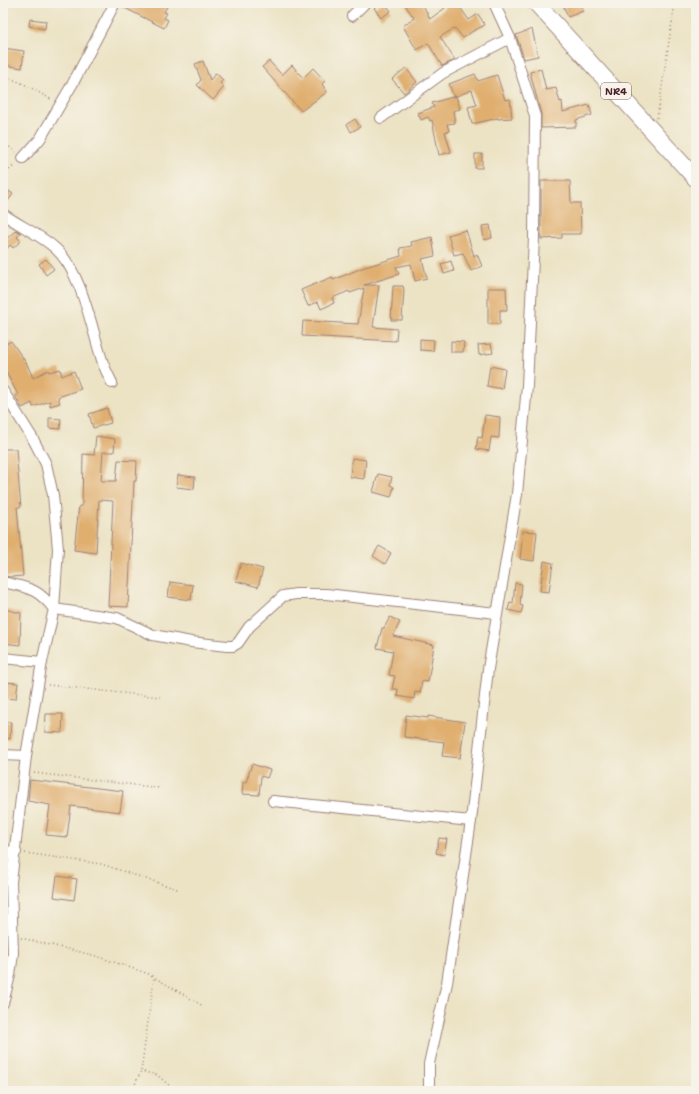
<svg xmlns="http://www.w3.org/2000/svg" width="699" height="1094" font-family="'Shantell Sans',sans-serif">
<rect width="100%" height="100%" fill="#f7f3e8"/>
<filter id="ink" filterUnits="userSpaceOnUse"><feTurbulence type="fractalNoise" baseFrequency=".025" numOctaves="2"/><feDisplacementMap in="SourceGraphic" scale="8" xChannelSelector="R" yChannelSelector="G"/><feConvolveMatrix kernelMatrix="1 2 1 2 8 2 1 2 1" color-interpolation-filters="sRGB"/></filter>
<filter id="wash" filterUnits="userSpaceOnUse"><feTurbulence type="fractalNoise" baseFrequency=".012" numOctaves="4" result="noise"/><feDisplacementMap in="SourceGraphic" scale="16" xChannelSelector="R" yChannelSelector="G"/><feGaussianBlur stdDeviation="0.9" result="paint"/><feColorMatrix in="noise" values="0 0 0 0 0 0 0 0 0 0 0 0 0 0 0 0 0 1.4 0 .05"/><feComposite in="paint" operator="in"/></filter>
<g filter="url(#wash)">
<rect width="100%" height="100%" fill="#ece3c5"/>
<g fill="none" stroke-linecap="round" stroke-linejoin="round">
<!-- stream -->
<polyline stroke="#6cbae6" stroke-width="3" points="602,1091 602,1086"/>
</g>
<g id="blocks">
<!-- building -->
<g fill="#e0af6f">
<polygon points="121,3 164,3 168,5 164,12 167,13 164,18 168,20 164,28 121,6"/>
<polygon points="381,3 385,3 391,11 381,18 374,8"/>
<polygon points="404,3 422,3 430,19 445,8 441,3 457,3 469,20 478,14 485,25 473,31 463,38 455,28 440,37 455,60 442,66 428,43 417,50 412,42 403,26 414,18"/>
<polygon points="562,3 580,3 583,11 568,17"/>
<polygon points="30,19 46,21 45,29 29,26"/>
<polygon points="532,29 538,56 524,59 516,35"/>
<polygon points="3,48 24,51 22,68 3,65"/>
<polygon points="203,61 210,80 216,73 223,80 220,83 224,87 213,100 197,85 201,80 195,64"/>
<polygon points="269,61 282,75 292,65 303,78 313,68 325,81 322,84 327,92 301,111 262,67"/>
<polygon points="406,68 417,82 404,93 392,79"/>
<polygon points="541,69 546,90 556,88 560,102 562,101 563,112 589,105 592,115 576,120 576,127 541,128 541,114 530,72"/>
<polygon points="475,74 478,81 497,75 505,100 510,99 512,118 498,119 498,118 472,124 468,107 477,105 472,90 454,97 449,84"/>
<polygon points="456,96 460,109 453,111 455,123 447,124 449,131 445,132 451,152 439,155 432,120 430,121 428,117 421,120 418,113 434,107 432,103"/>
<polygon points="355,119 360,127 351,132 347,124"/>
<rect x="475" y="154" width="7" height="14"/>
<polygon points="541,181 570,181 571,203 580,203 581,234 562,234 562,238 541,239"/>
<polygon points="7,190 13,194 3,208 3,197"/>
<polygon points="490,225 492,238 484,240 482,226"/>
<polygon points="16,230 21,233 17,237 21,241 13,248 10,245 3,254 3,242"/>
<polygon points="466,230 474,256 477,254 482,266 471,271 463,253 454,255 448,235"/>
<polygon points="432,237 435,256 422,259 427,278 415,281 411,264 396,267 399,274 364,285 379,285 373,327 397,329 396,341 302,336 303,321 358,324 364,288 350,293 349,291 332,298 334,303 321,309 318,302 308,306 301,290 332,277 333,280 362,268 401,256 400,248 412,246 411,242"/>
<polygon points="46,259 54,269 46,275 39,264"/>
<polygon points="451,261 454,271 444,274 441,264"/>
<polygon points="393,286 403,286 404,290 402,320 391,320"/>
<polygon points="488,288 506,288 507,310 500,310 500,324 488,324"/>
<polygon points="420,339 434,340 433,351 420,350"/>
<polygon points="11,341 27,364 33,378 48,370 49,372 60,369 62,376 74,371 81,389 58,397 60,403 50,406 50,401 33,407 32,403 22,408 15,396 18,395 3,366 3,346"/>
<polygon points="451,341 464,342 463,352 451,352"/>
<polygon points="491,344 493,353 479,355 478,345"/>
<polygon points="490,366 505,369 502,389 487,386"/>
<polygon points="107,408 111,423 93,428 89,414"/>
<polygon points="485,415 500,417 499,438 491,437 489,451 476,449 478,437 482,438"/>
<polygon points="49,418 61,419 60,429 49,428"/>
<polygon points="96,436 115,439 114,452 103,452 101,481 116,481 118,460 137,461 136,481 134,481 128,607 108,606 113,501 99,500 96,553 74,550 79,506 82,506 83,454 94,455"/>
<polygon points="3,449 16,449 20,497 21,507 17,507 23,576 11,577 3,576"/>
<polygon points="352,458 366,460 364,479 350,477"/>
<polygon points="378,474 392,477 390,485 394,487 391,497 373,492"/>
<polygon points="178,475 195,477 194,489 176,487"/>
<polygon points="523,531 537,532 534,561 520,559"/>
<polygon points="379,546 391,553 385,564 373,556"/>
<polygon points="544,561 553,563 549,592 540,591"/>
<polygon points="241,563 263,569 258,587 236,581"/>
<polygon points="170,582 193,585 191,600 168,597"/>
<polygon points="515,583 522,584 520,605 523,606 521,613 508,610 510,602 513,603"/>
<polygon points="4,609 21,613 20,645 3,643"/>
<polygon points="390,617 400,622 393,636 434,645 428,682 422,681 420,693 415,692 414,699 397,696 398,689 392,689 395,676 389,675 393,651 377,648 382,628 384,628"/>
<polygon points="3,682 18,683 16,699 3,698"/>
<polygon points="46,714 63,714 62,733 45,732"/>
<polygon points="406,715 428,718 428,716 465,722 460,758 442,756 444,742 404,737"/>
<polygon points="3,722 11,722 10,739 3,738"/>
<polygon points="252,764 270,770 267,778 261,776 259,795 242,794 243,782 246,782"/>
<polygon points="30,780 123,791 120,812 71,806 67,837 46,835 50,805 28,801"/>
<polygon points="439,838 447,839 444,855 436,853"/>
<polygon points="57,876 77,879 74,900 54,897"/>
</g>
</g>
</g>
<g filter="url(#ink)">
<use href="#blocks" fill-opacity="0" stroke="#9b8178" stroke-width="1"/>
<g fill="none" stroke-linecap="round" stroke-linejoin="round">
<defs>
<g id="minor">
<polyline points="352,16 365,3"/>
<polyline points="381,118 443,73 510,38"/>
<polyline points="23,158 40,139 73,83 115,3"/>
<path d="M3 214C20 226 39 234 55 248 82 272 91 327 102 360 104 368 109 376 112 383"/>
<polyline points="3,391 33,439 46,464 53,495 58,549 54,609 42,662 26,756 11,882 13,954 10,975 3,1003"/>
<path d="M3 582C29 588 37 588 54 609L117 618 153 635 191 642 227 646H233L238 643 249 627 283 596 296 594H326L496 613"/>
<polyline points="3,658 42,662"/>
<polyline points="3,755 26,756"/>
<polyline points="273,801 471,821"/>
<polyline points="3,851 16,852"/>
<polyline points="429,1091 429,1064 447,983 471,821 488,669 517,494 527,386 534,238 535,116 510,38 494,3"/>
</g>
<polyline id="trunk" points="536,3 696,179"/>
</defs>
<!-- minor casing -->
<use href="#minor" stroke="#9b8178" stroke-width="12"/>
<!-- trunk casing -->
<use href="#trunk" stroke="#9b8178" stroke-width="18"/>
<!-- path -->
<g stroke="#9b8178" stroke-width="1.5" stroke-dasharray="1 3" stroke-linecap="butt">
<polyline points="3,77 5,76 26,85 52,100"/>
<polyline points="657,118 675,3"/>
<polyline points="3,142 16,152"/>
<polyline points="3,175 15,165"/>
<polyline points="48,685 160,697"/>
<polyline points="34,773 160,788"/>
<polyline points="25,853 101,864 180,890"/>
<polyline points="21,938 93,955 149,974 154,979 141,1071 157,1075 176,1091"/>
<polyline points="152,976 203,1006"/>
<polyline points="132,1091 141,1071"/>
</g>
<!-- minor -->
<use href="#minor" stroke="#fff" stroke-width="10"/>
<!-- trunk -->
<use href="#trunk" stroke="#fff" stroke-width="16"/>
</g>
</g>
<g text-anchor="middle" stroke-width="3" stroke-linejoin="round" paint-order="stroke">
<!-- shield labels -->
<rect fill="#f7f3e8" stroke="#7e5f64" stroke-width="1" x="601" y="83" width="30" height="16" rx="3"/>
<g font-size="10" font-weight="bold" fill="#4a1f2b">
<text x="616" y="95">NR4</text>
</g>
</g>
<!-- margin -->
<rect width="699" height="1094" fill="none" stroke="#f7f3e8" stroke-width="16"/>
</svg>
